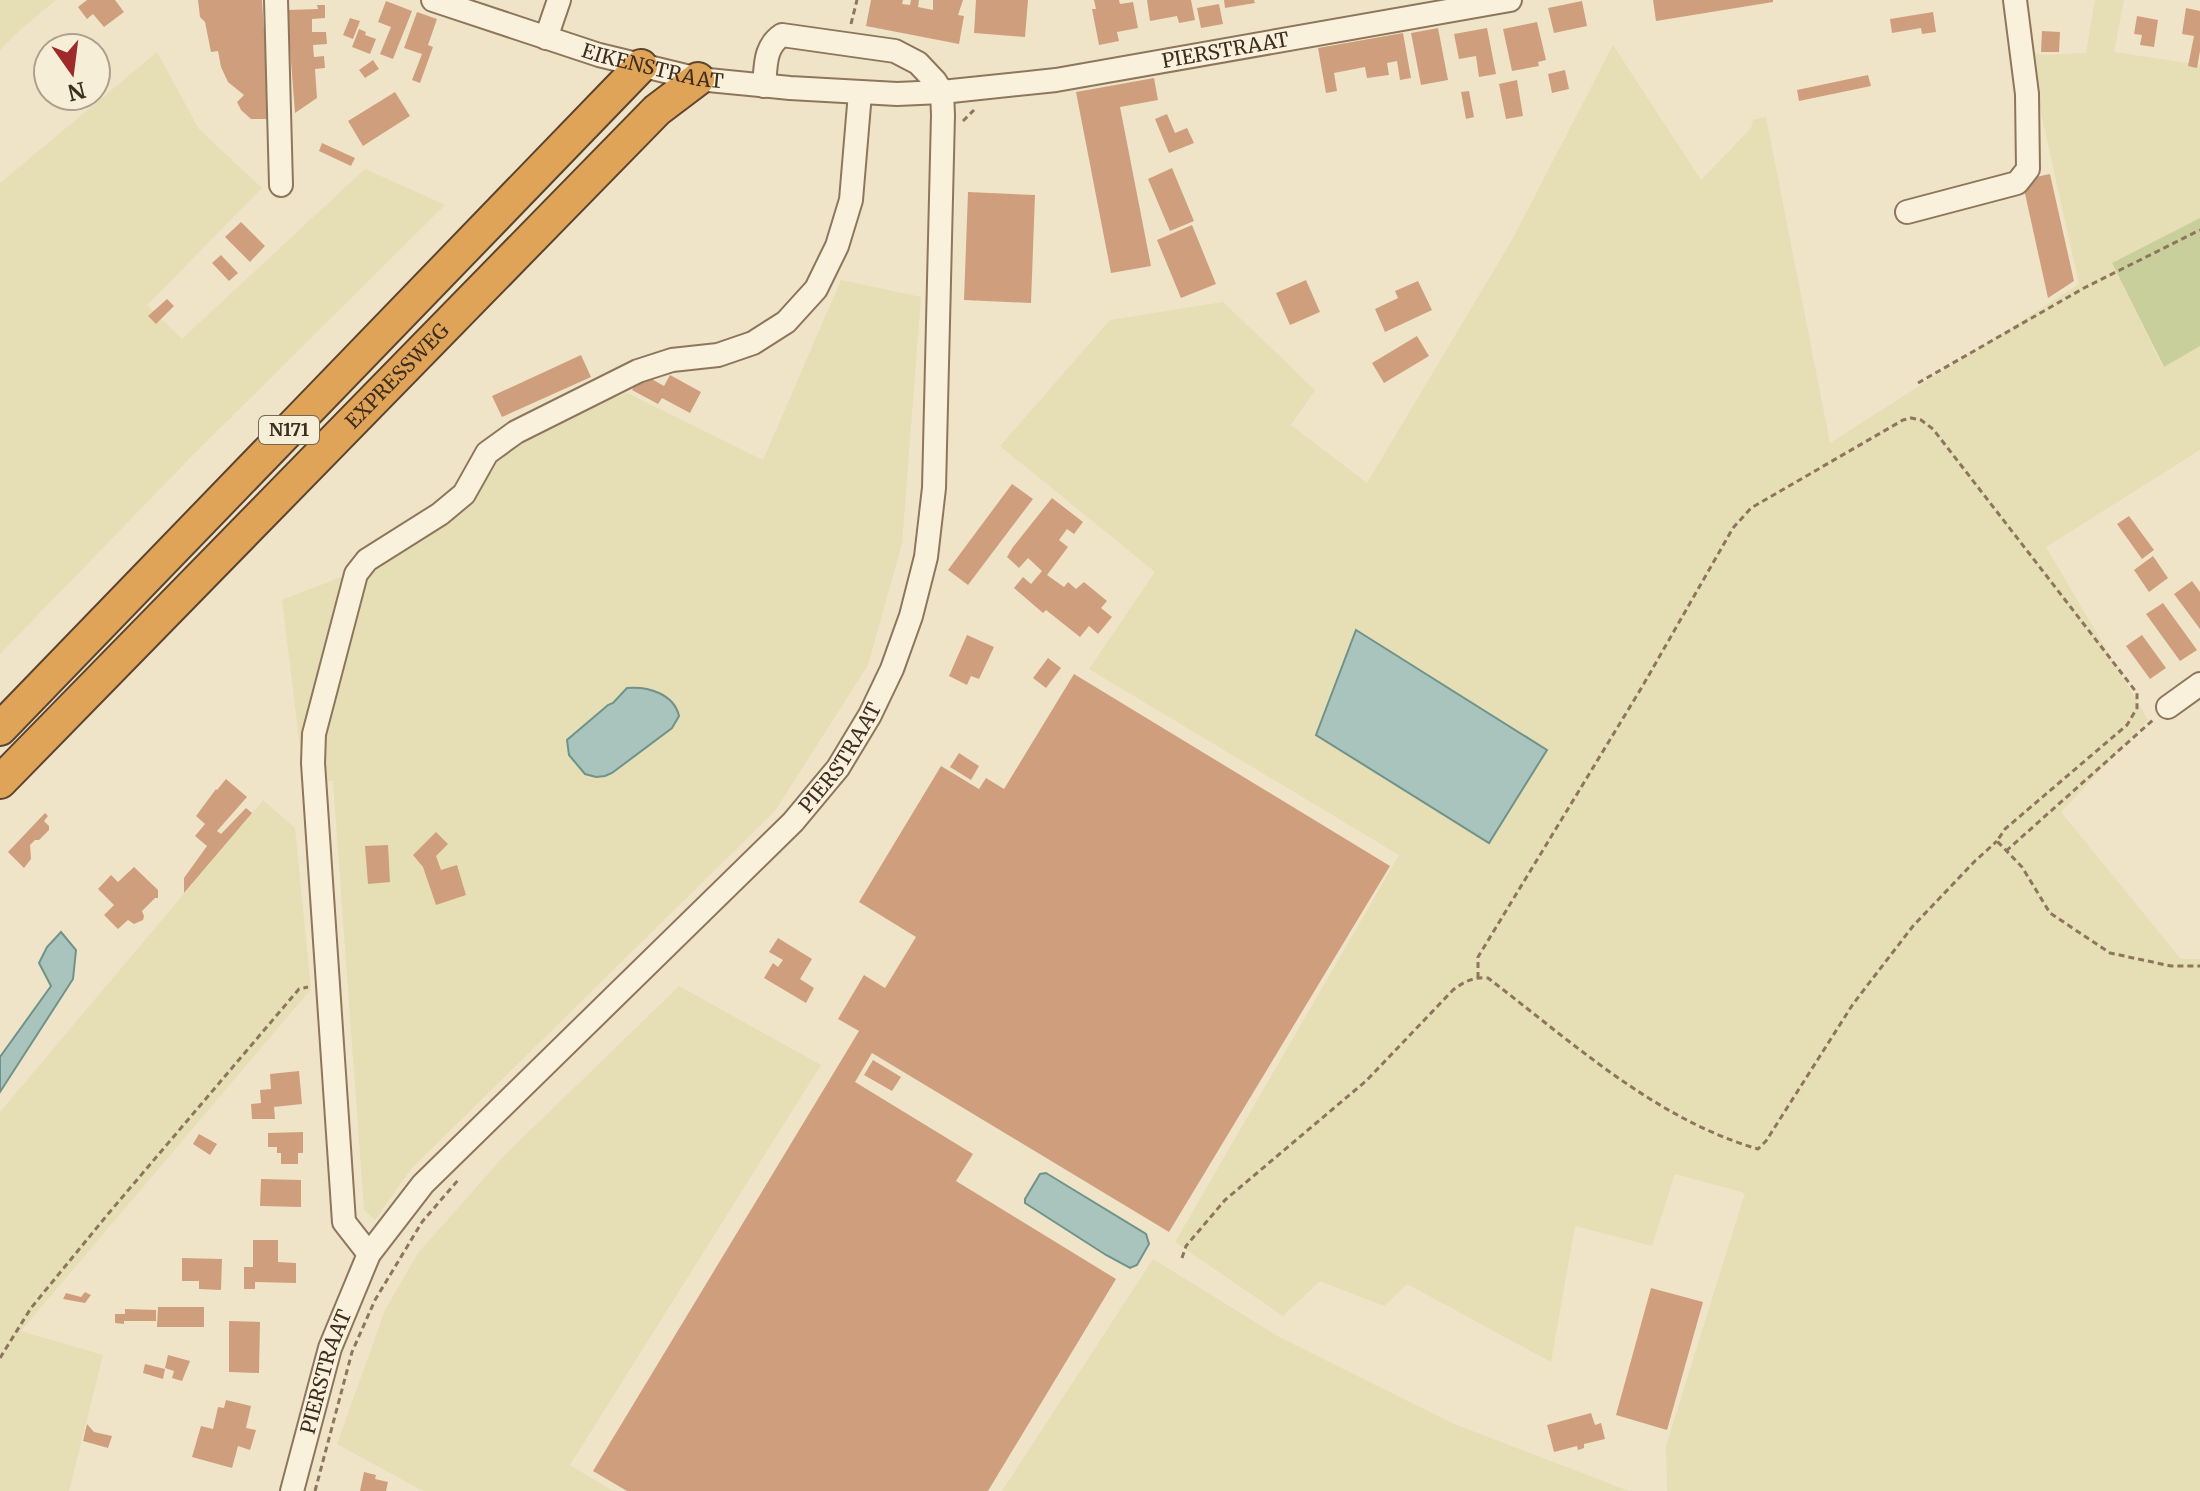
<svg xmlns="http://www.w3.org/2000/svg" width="2200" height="1491" font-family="Merriweather,serif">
<rect width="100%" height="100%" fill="#f0e4c8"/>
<!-- farmland -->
<g fill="#e6deb5">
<polygon points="0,0 56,0 22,28 0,50"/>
<polygon points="2095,0 2124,0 2114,52 2200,65 2200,218 2112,263 2163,367 2200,346 2200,450 2046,547 2148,720 2061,812 2181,959 2200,959 2200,1491 1667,1491 1666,1446 1745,1193 1675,1174 1652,1246 1575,1226 1551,1362 1407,1284 1384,1306 1320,1281 1283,1316 1175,1242 1399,855 1089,669 1155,572 1000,446 1110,320 1223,302 1315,390 1291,425 1367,483 1512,240 1613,45 1701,180 1751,128 1753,120 1766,117 1830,443 2079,284 2027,50 2043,55 2086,53"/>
<polygon points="157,52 199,129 262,188 147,305 182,339 365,169 445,205 191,457 0,654 0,183"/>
<polygon points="841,280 921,297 902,544 868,665 775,811 411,1169 375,1220 364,1210 333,781 304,779 282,600 374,564 433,502 540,425 627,393 763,460"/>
<polygon points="263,800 295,828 311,989 21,1331 103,1355 69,1491 0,1491 0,1112"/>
<polygon points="679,986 821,1065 570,1465 613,1491 423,1491 337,1444 385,1310 418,1253 504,1156"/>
<polygon points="1153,1259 1281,1338 1454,1424 1629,1491 1002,1491"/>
</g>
<!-- green -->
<polygon fill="#c9cf9b" points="2200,218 2200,346 2164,367 2112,263"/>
<!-- water -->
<g fill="#a9c4bc" stroke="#6f938a" stroke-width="2">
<polygon points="1356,630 1547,750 1489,843 1316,735"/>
<path d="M627 688C648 686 674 694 679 716L672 728 612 773 605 776 596 777 585 774 569 755 567 740 608 705 613 703Z"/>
<polygon points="61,932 76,950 73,979 0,1092 0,1057 51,986 39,963 47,947"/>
<polygon points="1046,1173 1146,1234 1149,1244 1137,1265 1130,1268 1106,1255 1025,1203 1025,1199 1040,1174"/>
</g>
<!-- building -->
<g fill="#cf9f7d">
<polygon points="87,0 115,0 124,12 104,27 93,14 87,19 78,7"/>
<polygon points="198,0 262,0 269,108 268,119 251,119 241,110 237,102 244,95 228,82 221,67 218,51 211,52 205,22 200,17"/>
<polygon points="871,0 903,0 902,4 910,5 911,0 919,0 918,7 933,10 933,0 963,0 958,15 964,16 959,44 866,26"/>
<polygon points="976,0 1028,0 1025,37 974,33"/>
<polygon points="1094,0 1119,0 1120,4 1133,2 1138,28 1117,32 1119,41 1099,45 1092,9 1096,9"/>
<polygon points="1147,0 1191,0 1195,20 1179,23 1177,16 1150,21"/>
<polygon points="1224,0 1254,0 1255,3 1225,8"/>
<polygon points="1653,0 1773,0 1773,2 1656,21"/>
<polygon points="386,1 412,11 393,59 380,54 391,27 378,22"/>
<polygon points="1582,1 1587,26 1554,33 1548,8"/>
<polygon points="1219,4 1223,24 1201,28 1197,8"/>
<polygon points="317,5 325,5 325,18 312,19 312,32 326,32 327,44 313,45 314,57 324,56 325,68 315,69 317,98 295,113 287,10 318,9"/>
<polygon points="2186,8 2200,11 2200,51 2197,68 2188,66 2194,36 2182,34"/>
<polygon points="417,12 437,19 428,45 433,47 420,83 412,80 422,54 404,48"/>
<polygon points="1933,12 1936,32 1922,34 1921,28 1892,33 1890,19"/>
<polygon points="2137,16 2158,20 2154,47 2140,45 2142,35 2134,34"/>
<polygon points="350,18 360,21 353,39 343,35"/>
<polygon points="1537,22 1546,60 1538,62 1539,66 1512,71 1503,29"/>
<polygon points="1438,28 1448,80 1421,85 1411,33"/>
<polygon points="1487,28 1496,74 1479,77 1476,56 1459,59 1454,34"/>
<polygon points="359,29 366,32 365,35 376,39 370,54 352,47"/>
<polygon points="2042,31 2060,32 2059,52 2041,52"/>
<polygon points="1403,33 1411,78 1400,80 1397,61 1387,63 1389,75 1367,78 1365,67 1334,73 1337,91 1326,93 1318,48"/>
<polygon points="373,60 379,69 365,78 359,70"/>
<polygon points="1565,70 1569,89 1552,93 1548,74"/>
<polygon points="1868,75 1871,86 1799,101 1797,90"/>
<polygon points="1154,78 1158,100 1120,107 1151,266 1111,273 1076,92"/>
<polygon points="1517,80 1523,116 1506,119 1499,84"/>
<polygon points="1469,91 1474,117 1466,119 1461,92"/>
<polygon points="395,92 410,116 363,146 348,121"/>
<polygon points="1167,114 1175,133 1187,128 1194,143 1169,153 1155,119"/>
<polygon points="322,143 355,158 351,166 319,151"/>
<polygon points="1172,168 1194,221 1170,231 1148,179"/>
<polygon points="2050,174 2074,281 2048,298 2022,180"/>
<polygon points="968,192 1035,195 1031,303 964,300"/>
<polygon points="241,222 265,246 250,262 225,237"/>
<polygon points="1192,225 1216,284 1181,298 1157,240"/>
<polygon points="221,255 238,273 229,281 212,263"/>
<polygon points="1306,280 1320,312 1290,325 1276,293"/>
<polygon points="1418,281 1432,310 1385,332 1375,309 1398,298 1395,291"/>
<polygon points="167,299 174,306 156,324 148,316"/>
<polygon points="1417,336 1429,356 1384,383 1372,363"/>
<polygon points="581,355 591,377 502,417 492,396"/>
<polygon points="641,373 664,386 670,375 701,392 690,413 662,398 658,404 632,390"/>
<polygon points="1012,484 1033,499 968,585 948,570"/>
<polygon points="1052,498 1083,522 1074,534 1067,529 1059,540 1068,547 1047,575 1064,587 1068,582 1076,589 1084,582 1107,601 1101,608 1112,617 1098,634 1089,626 1080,637 1046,610 1043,613 1014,588 1023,577 1031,584 1042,571 1028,558 1019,568 1007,557 1013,547"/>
<polygon points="2129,516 2154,550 2142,559 2117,524"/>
<polygon points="2153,556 2168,578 2149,592 2134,570"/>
<polygon points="2192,581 2200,592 2200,629 2174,594"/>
<polygon points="2163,603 2197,650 2180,661 2146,614"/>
<polygon points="967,635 994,647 979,679 971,676 967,685 949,676"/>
<polygon points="2142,635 2166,668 2150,679 2126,646"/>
<polygon points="1048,658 1061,668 1046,688 1033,678"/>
<polygon points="1074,674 1390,866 1169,1232 872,1053 855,1082 973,1154 956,1181 1116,1279 988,1491 627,1491 593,1471 859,1031 838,1019 864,975 885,988 916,937 859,902 941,766 979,789 986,778 1004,789"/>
<polygon points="959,753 979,766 971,780 950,767"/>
<polygon points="226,779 247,797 217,831 221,834 246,808 252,813 184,893 184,878 207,846 195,836 205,824 196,816 216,789 217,790"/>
<polygon points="45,813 48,816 44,821 49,826 49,830 39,840 35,840 30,845 31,859 24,868 8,852"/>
<polygon points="436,832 448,844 436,856 441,870 457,865 466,895 436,905 423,867 413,855"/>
<polygon points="388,845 390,882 368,884 365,846"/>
<polygon points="134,867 158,890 158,898 155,898 142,911 144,916 143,920 134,924 128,920 118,929 104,915 114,905 98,889 111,875 118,882"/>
<polygon points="778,938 812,959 800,979 814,988 806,1003 764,978 773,963 778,967 783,960 769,952"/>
<polygon points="873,1060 901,1077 892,1091 864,1075"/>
<polygon points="299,1071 302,1104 274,1107 275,1119 252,1119 251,1104 261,1103 260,1090 271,1089 270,1074"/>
<polygon points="303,1132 303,1153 298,1153 298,1164 281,1164 281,1153 277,1153 277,1147 268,1147 268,1133"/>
<polygon points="199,1134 217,1144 210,1155 193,1144"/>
<polygon points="261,1179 301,1180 301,1207 260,1206"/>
<polygon points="253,1240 278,1240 278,1262 296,1263 296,1283 255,1282 255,1289 244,1289 244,1267 253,1267"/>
<polygon points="182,1258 222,1259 221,1290 199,1289 199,1281 182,1281"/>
<polygon points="1651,1288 1703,1302 1667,1430 1616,1415"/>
<polygon points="85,1292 91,1295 85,1303 63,1299 66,1293 81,1297"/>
<polygon points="158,1307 204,1307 204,1327 157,1327"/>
<polygon points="125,1309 156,1310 156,1321 124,1321 124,1324 115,1323 115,1314 125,1314"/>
<polygon points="229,1321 260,1322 259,1373 229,1372"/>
<polygon points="168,1355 190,1361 182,1381 172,1378 174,1371 165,1368"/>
<polygon points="145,1364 165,1369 163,1379 143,1373"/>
<polygon points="226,1400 251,1406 246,1428 256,1430 250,1450 238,1446 232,1468 192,1457 201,1426 213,1429 218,1407 224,1408"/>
<polygon points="1591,1413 1595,1425 1601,1423 1605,1439 1584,1444 1584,1448 1578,1450 1577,1446 1554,1452 1547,1425"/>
<polygon points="87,1424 94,1432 112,1436 108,1448 83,1441"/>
<polygon points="364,1472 376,1475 375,1479 388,1482 386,1491 360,1491"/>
</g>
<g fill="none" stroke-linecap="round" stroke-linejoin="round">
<defs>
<g id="minor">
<polyline points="276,0 281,185"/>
<path id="s1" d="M433 0 599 55 698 79 790 88 897 94 942 92 1056 80 1510 0"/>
<polyline points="546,38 559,0"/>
<polyline points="1907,212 2017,183 2028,169 2027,94 2015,0"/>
<polyline points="2168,707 2200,684"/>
<polyline points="369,1254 344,1222 313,763 314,734 356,574 367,560 440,514 464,494 487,453 516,432 638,371 672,360 718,355 753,343 786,322 816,289 837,246 851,200 860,93"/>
<path id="s2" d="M292 1491 330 1348 369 1254 423 1184 793 822 838 768 870 715 892 669 911 616 926 557 934 488 943 115 942 92 935 81 918 63 895 51 782 35C764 47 766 66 764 86"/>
</g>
<g id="highway">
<polyline points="0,729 641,66"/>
<path id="s3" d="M0 782 657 110 698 79"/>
</g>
</defs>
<!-- minor casing -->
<use href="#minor" stroke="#8d765c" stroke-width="26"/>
<!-- highway casing -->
<use href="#highway" stroke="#5b4430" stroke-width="36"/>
<!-- path -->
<g stroke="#8d765c" stroke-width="3" stroke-dasharray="6 4" stroke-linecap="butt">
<polyline points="851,24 857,0"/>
<polyline points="963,121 974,110"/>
<polyline points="1918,383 2084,288 2200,230"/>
<polyline points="2006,851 2153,720"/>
<polyline points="1478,978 1478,957 1642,687 1733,528 1751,508 1903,420 1911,418 1921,420 1933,429 2137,693 2137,708 2127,725 2005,829 1997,841 2022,867 2050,913 2110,953 2171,966 2200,966"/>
<path d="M1182 1258 1186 1246 1225 1200 1366 1081 1453 990C1465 981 1473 977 1488 978 1572 1042 1655 1119 1758 1149L1766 1141 1853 1004 1913 926 1975 861 1997 841"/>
<polyline points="0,1358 31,1308 108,1214 299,989 308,987"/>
<polyline points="315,1491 352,1352 375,1300 422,1222 459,1179"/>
</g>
<!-- minor -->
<use href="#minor" stroke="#faf1dc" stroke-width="22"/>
<!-- highway -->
<use href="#highway" stroke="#e0a458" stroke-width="32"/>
</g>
<g text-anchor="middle" stroke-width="8" stroke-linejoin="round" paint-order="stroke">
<!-- shield labels -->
<rect fill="#f7eed8" stroke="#756857" stroke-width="2" x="259" y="416" width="60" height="28" rx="6"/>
<g font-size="18" font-weight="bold" fill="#3d2e20">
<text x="289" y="436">N171</text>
</g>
<!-- street labels -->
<g font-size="20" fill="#3d2e20" stroke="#f7eed8">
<text dy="7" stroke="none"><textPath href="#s1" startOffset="808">PIERSTRAAT</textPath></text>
<text dy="7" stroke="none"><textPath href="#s1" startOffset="230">EIKENSTRAAT</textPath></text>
<text dy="7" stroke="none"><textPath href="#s3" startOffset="568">EXPRESSWEG</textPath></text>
<text dy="7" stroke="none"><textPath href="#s2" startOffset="936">PIERSTRAAT</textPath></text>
<text dy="7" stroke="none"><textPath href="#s2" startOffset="124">PIERSTRAAT</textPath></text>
</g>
</g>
<!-- north arrow -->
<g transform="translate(72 72) rotate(166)"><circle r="38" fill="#f7eed8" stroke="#ada18e" stroke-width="2"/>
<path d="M0-6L14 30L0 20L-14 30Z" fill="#9e2a2b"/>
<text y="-12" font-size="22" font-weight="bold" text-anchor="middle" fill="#3d2e20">N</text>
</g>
</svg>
